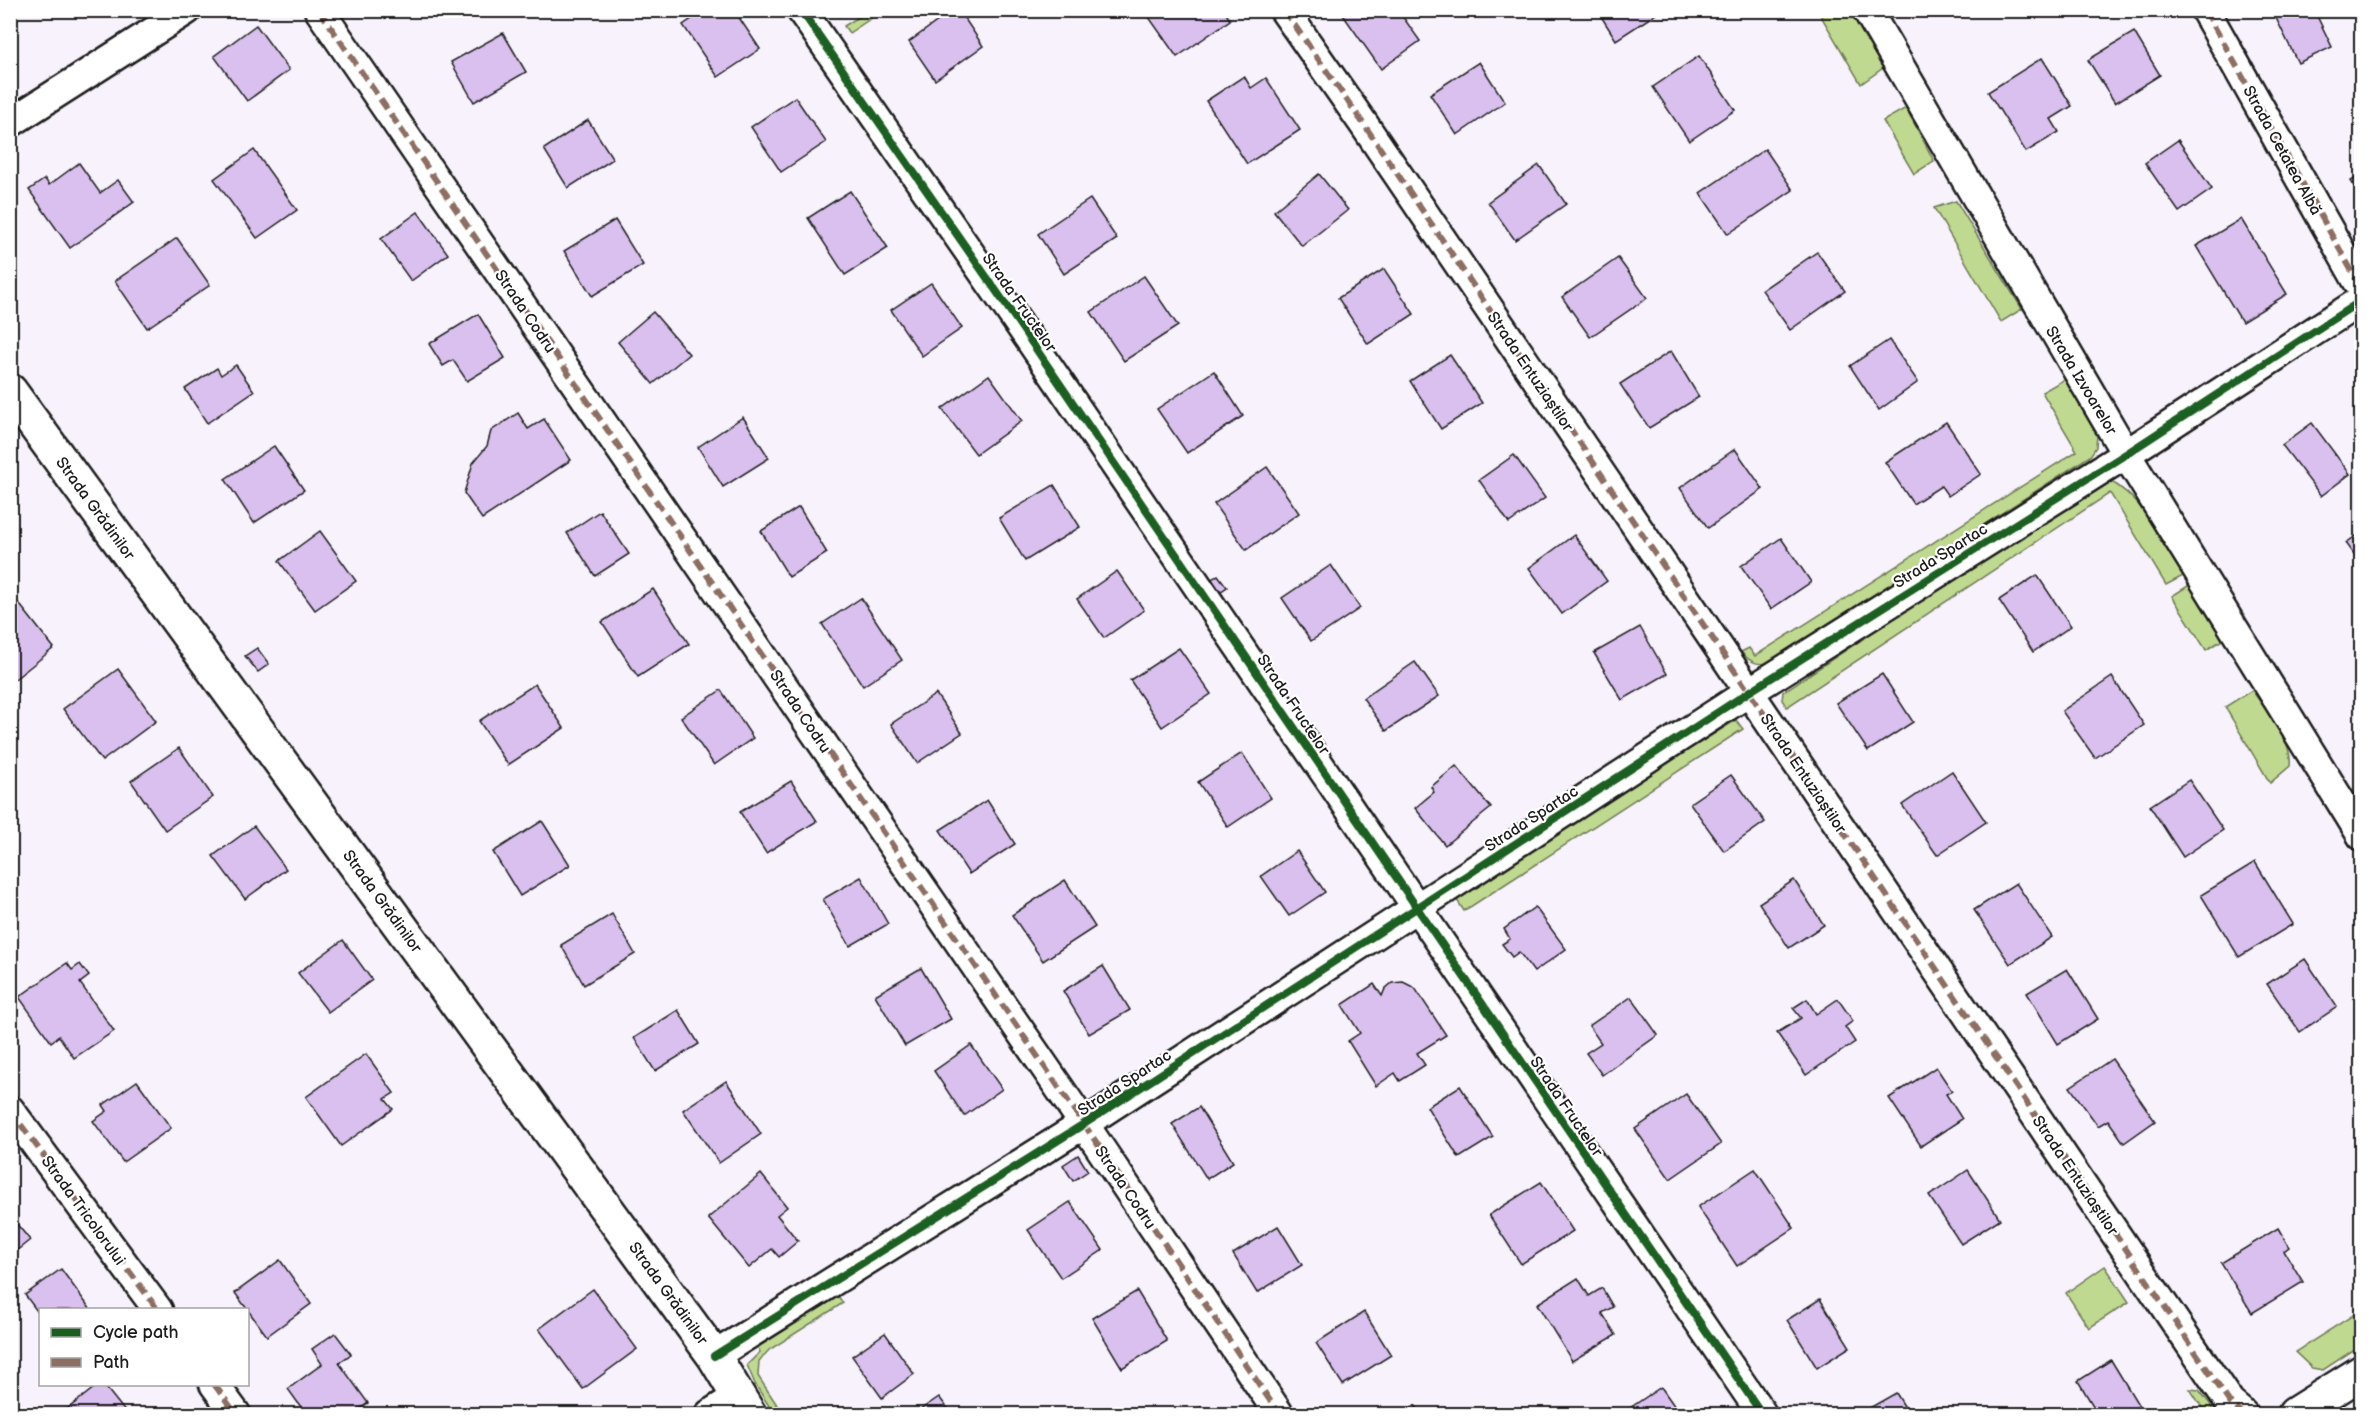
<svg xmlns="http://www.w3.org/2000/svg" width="2372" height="1425" font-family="'Balsamiq Sans',sans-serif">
<rect width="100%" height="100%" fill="#f7f2fc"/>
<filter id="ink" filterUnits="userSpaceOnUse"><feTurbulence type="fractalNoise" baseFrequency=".0167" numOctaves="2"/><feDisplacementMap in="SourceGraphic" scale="12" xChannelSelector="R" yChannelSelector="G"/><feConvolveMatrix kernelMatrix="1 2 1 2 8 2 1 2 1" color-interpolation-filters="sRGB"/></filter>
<g filter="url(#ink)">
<!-- green -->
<g fill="#bfd990" stroke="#6e7a56" stroke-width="1.5">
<polygon points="868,11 882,11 849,33 844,26"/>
<polygon points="1818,11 1851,11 1883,68 1861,84"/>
<polygon points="1906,108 1934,161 1914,174 1883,121"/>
<polygon points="1956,201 2022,309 2001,322 1934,208"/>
<path d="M2065 379 2097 435 2096 447 2090 456 1772 662C1758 666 1751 663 1741 652L1749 648 1755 656 2077 451 2042 392Z"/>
<path d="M2108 480C2144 498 2163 542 2185 575L2166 585 2110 493 1787 707 1782 700 1783 692 2095 485Z"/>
<polygon points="2191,584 2224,639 2206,650 2172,596"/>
<path d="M2252 690C2266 712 2293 739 2290 766L2270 783 2225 707Z"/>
<polygon points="1736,720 1743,729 1464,911 1455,897"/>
<polygon points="2105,1266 2129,1302 2089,1328 2066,1293"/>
<polygon points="838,1296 843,1303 769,1350 759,1361 758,1376 783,1414 774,1414 755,1384 747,1365 760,1352 758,1347"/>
<polygon points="2361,1310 2361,1345 2323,1370 2312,1368 2295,1352"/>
<polygon points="2190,1389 2199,1390 2210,1404 2214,1414 2202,1414 2205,1412"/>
</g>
<!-- building -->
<g fill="#d9c0ef" stroke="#1c1c1c" stroke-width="1.5">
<polygon points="705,10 734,10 760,49 718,77 683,25"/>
<polygon points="953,10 959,10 983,46 935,80 909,42"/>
<polygon points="1150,10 1224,10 1230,20 1177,57 1146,13"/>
<polygon points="1350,10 1398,10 1420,41 1381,69 1343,15"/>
<polygon points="1597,10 1662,10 1616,40"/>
<polygon points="2292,10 2314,10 2332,47 2298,63 2276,18"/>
<polygon points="256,25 289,70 247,101 214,56"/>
<polygon points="2134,32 2160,75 2115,103 2088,60"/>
<polygon points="503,33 526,72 474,102 451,62"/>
<polygon points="1699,56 1735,110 1689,141 1653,87"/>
<polygon points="2042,58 2072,106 2051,119 2059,132 2026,152 1988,92"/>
<polygon points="1479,62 1505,102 1457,135 1430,94"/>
<polygon points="1244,76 1251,88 1266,78 1300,130 1247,164 1206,101"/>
<polygon points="795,97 826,142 781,172 751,127"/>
<polygon points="588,120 613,159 568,188 544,149"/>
<polygon points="2178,140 2212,189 2179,212 2145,163"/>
<polygon points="1765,149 1793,190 1728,234 1700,193"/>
<polygon points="254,150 297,210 257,238 214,179"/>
<polygon points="79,163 100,193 118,180 134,202 70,248 29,190 45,179 49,185"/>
<polygon points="1539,165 1566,204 1515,240 1488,202"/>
<polygon points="1319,174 1348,210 1302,246 1274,211"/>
<polygon points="2362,175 2362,199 2351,181"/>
<polygon points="850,191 888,248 845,275 808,218"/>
<polygon points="1090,199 1117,239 1064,274 1038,234"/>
<polygon points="418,212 448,254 411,281 381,239"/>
<polygon points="2241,219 2287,294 2242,322 2196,246"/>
<polygon points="615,220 643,265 592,296 564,251"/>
<polygon points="177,238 210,285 147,328 115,281"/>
<polygon points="1817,252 1845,291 1790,330 1762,290"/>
<polygon points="1618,258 1647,298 1590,337 1562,297"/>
<polygon points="1384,269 1414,314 1368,344 1338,298"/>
<polygon points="1144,276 1178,326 1124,361 1091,312"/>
<polygon points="931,283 962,328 922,356 891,310"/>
<polygon points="653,312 689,354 653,384 618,342"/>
<polygon points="478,314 505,358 467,381 453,360 443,366 429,344"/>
<polygon points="1889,340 1918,382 1879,410 1850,366"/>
<polygon points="1671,351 1699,397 1649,428 1620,384"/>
<polygon points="1450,355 1482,403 1441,429 1410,381"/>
<polygon points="236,365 254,391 207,423 185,389 217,368 221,375"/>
<polygon points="1214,371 1243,416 1187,453 1157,409"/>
<polygon points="989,375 1022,421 976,454 942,409"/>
<polygon points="518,413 528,429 544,419 571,460 482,519 464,493 473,463 487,446 491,431"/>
<polygon points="743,417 769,458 723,487 698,447"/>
<polygon points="1946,422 1981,474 1948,496 1941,486 1913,504 1885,462"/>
<polygon points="2312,423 2350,474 2321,496 2282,445"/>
<polygon points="274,446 304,490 254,523 225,479"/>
<polygon points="1735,449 1763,489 1708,528 1680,488"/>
<polygon points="1514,455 1545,498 1509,523 1479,480"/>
<polygon points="1267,467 1299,513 1246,550 1214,504"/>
<polygon points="1054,485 1080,527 1025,561 999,518"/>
<polygon points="799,507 827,553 789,577 761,531"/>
<polygon points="600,511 629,554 595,576 567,533"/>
<polygon points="320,531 356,581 315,610 279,561"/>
<polygon points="2362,532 2362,565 2346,543"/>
<polygon points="1574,535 1607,581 1562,614 1529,568"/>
<polygon points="1781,538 1811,582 1771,609 1741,566"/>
<polygon points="1331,565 1360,608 1311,641 1282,598"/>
<polygon points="1117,571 1144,610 1104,638 1077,599"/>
<polygon points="1218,575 1227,587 1217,594 1209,581"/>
<polygon points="2037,575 2071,626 2033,652 1999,600"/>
<polygon points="653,589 689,644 638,677 602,622"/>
<polygon points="861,598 902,660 863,686 822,624"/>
<polygon points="17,601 54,648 10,683 10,607"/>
<polygon points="1640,627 1667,674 1622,700 1594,653"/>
<polygon points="257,648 269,664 258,672 245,656"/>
<polygon points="1179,648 1211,694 1162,727 1130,680"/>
<polygon points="1415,662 1439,696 1386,731 1363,698"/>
<polygon points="118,669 156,721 102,761 63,709"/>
<polygon points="1882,674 1913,722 1868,751 1836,703"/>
<polygon points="2112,677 2144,725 2095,758 2062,711"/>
<polygon points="535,684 564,728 508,765 479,721"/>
<polygon points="721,690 753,738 714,765 681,717"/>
<polygon points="936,694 962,733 917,763 891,724"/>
<polygon points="179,748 213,797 165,830 131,781"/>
<polygon points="1242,753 1271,798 1228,827 1198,782"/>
<polygon points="1456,766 1491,808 1445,845 1415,808 1434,792 1431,787"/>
<polygon points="1952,771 1986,822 1937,855 1902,805"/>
<polygon points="1731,775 1765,822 1724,851 1690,803"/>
<polygon points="2189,780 2223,830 2183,857 2150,806"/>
<polygon points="791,781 817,821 766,853 740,812"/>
<polygon points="987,800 1015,844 969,874 940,830"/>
<polygon points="542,821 570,865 520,896 493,852"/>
<polygon points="254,826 286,869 245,899 213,856"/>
<polygon points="1297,851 1325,892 1289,916 1261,876"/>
<polygon points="2255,862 2293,924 2239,957 2201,895"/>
<polygon points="861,877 888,924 850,946 823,899"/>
<polygon points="1065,880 1095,927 1043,961 1012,915"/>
<polygon points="1794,880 1824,925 1789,948 1759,903"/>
<polygon points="2016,883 2052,937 2010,964 1974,910"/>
<polygon points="1535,907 1566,949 1534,972 1519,952 1512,957 1502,944 1510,939 1504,929"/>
<polygon points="612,914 635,954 584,985 561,945"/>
<polygon points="343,940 372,980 328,1012 298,973"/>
<polygon points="2305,959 2337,1007 2300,1032 2267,984"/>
<polygon points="67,963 72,970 80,964 89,976 80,983 114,1031 74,1058 59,1036 51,1042 19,997"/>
<polygon points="1103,966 1130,1010 1089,1034 1063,991"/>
<polygon points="921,968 951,1019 905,1046 875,995"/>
<polygon points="2067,969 2098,1019 2058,1044 2027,993"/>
<polygon points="1403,982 1415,988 1446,1035 1417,1053 1425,1065 1400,1081 1395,1073 1376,1086 1348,1041 1360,1033 1342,1005 1374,984 1382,996 1385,989 1392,983"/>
<polygon points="1631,997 1658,1035 1602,1075 1586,1053 1601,1043 1589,1026"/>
<polygon points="1807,999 1816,1014 1838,999 1853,1021 1845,1027 1855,1042 1806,1075 1777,1033 1801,1018 1793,1008"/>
<polygon points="678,1010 699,1044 655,1071 634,1038"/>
<polygon points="971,1045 1002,1089 964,1116 934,1071"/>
<polygon points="366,1054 394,1093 385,1099 393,1109 341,1146 306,1097"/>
<polygon points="2112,1059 2155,1121 2124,1143 2108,1120 2098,1126 2070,1087"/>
<polygon points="1936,1067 1952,1091 1946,1094 1962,1119 1921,1146 1889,1098"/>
<polygon points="137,1081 171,1128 123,1162 93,1121 107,1111 103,1105"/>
<polygon points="726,1081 761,1134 719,1163 683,1110"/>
<polygon points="1460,1086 1493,1137 1459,1158 1427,1107"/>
<polygon points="1686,1094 1721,1144 1670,1179 1635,1129"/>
<polygon points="1199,1107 1233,1162 1207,1179 1172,1124"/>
<polygon points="1078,1155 1088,1171 1073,1181 1063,1165"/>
<polygon points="1755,1169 1794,1228 1737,1266 1698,1207"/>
<polygon points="1968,1170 2000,1219 1961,1244 1929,1196"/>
<polygon points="761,1174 787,1207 777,1215 798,1241 779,1257 772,1249 749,1268 708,1218"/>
<polygon points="1541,1182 1573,1231 1521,1264 1489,1215"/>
<polygon points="1070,1202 1103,1250 1061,1278 1028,1230"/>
<polygon points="10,1216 30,1240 10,1256"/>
<polygon points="1278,1226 1302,1265 1257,1293 1233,1254"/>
<polygon points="2278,1228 2289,1247 2284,1251 2303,1282 2252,1313 2221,1263"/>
<polygon points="280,1260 311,1304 267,1336 235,1293"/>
<polygon points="61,1269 91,1310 40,1310 40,1315 25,1295"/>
<polygon points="1578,1278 1589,1296 1602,1288 1613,1307 1602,1313 1616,1335 1572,1361 1537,1304"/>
<polygon points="593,1289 637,1349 583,1389 539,1329"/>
<polygon points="1137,1291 1167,1341 1122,1368 1092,1318"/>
<polygon points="1820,1299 1850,1347 1817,1368 1787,1320"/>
<polygon points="1364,1312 1391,1355 1343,1385 1316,1343"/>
<polygon points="335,1333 351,1354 339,1363 368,1403 352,1414 306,1414 288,1389 322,1364 312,1349"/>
<polygon points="885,1333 914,1374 882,1398 852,1356"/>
<polygon points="2111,1360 2139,1406 2126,1414 2098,1414 2078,1381"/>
<polygon points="99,1384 103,1384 127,1414 61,1414"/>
<polygon points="1661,1387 1680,1414 1621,1414"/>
<polygon points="1896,1393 1909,1414 1859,1414"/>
<polygon points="939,1397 952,1414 914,1414"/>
<polygon points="1415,1405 1421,1414 1399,1414"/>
<polygon points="1201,1407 1207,1414 1190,1414"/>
</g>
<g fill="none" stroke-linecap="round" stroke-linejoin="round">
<defs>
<g id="minor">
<polyline points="319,10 1084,1124 1279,1414"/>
<polyline points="801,10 1015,318 1762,1414"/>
<polyline points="1284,10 1365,126 1749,692 2230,1403 2243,1414"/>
<polyline points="1867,10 2126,454 2362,836"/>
<polyline points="2205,10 2362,289"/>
<polyline points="10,123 187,10"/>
<polyline points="10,1110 158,1310"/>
<polyline points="714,1356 1084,1124 1749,692 2126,454 2362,300"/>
<polyline points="214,1384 236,1414"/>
<polyline points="710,1414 738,1396"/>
</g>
<g id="tertiary">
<polyline points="10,391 714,1356 749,1414"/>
<polyline points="2295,1414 2362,1372"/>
</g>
</defs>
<!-- minor casing -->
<use href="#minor" stroke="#1c1c1c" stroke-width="33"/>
<!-- tertiary casing -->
<use href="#tertiary" stroke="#1c1c1c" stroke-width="38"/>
<!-- minor -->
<use href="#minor" stroke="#fff" stroke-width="28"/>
<!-- tertiary -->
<use href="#tertiary" stroke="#fff" stroke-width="33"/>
<!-- quiet -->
<g stroke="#8d6e63" stroke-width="6" stroke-dasharray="12 6" stroke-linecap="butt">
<polyline points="319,10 1084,1124 1279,1414"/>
<polyline points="1284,10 1365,126 1749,692 2230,1403 2243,1414"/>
<polyline points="2205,10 2362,289"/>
<polyline points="10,1110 158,1310"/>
<polyline points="214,1384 236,1414"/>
</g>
<defs>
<g id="cycleway">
<polyline points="801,10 1015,318 1762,1414"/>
<polyline points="714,1356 1084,1124 1749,692 2126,454 2362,300"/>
</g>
</defs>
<!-- cycleway casing -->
<use href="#cycleway" stroke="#fff" stroke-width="11"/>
<!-- cycleway -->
<use href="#cycleway" stroke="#1b5e20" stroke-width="8"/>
</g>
</g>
<g text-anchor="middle" stroke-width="4.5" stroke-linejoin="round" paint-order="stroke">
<!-- street labels -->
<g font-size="16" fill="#1c1c1c" stroke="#fff">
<text transform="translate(2283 150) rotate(61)" y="6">Strada Cetatea Albă</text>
<text transform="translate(1020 302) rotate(55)" y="6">Strada Fructelor</text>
<text transform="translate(526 311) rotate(56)" y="6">Strada Codru</text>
<text transform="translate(1531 371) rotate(56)" y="6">Strada Entuziaștilor</text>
<text transform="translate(2082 380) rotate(59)" y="6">Strada Izvoarelor</text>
<text transform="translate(96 508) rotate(54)" y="6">Strada Grădinilor</text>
<text transform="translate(1940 555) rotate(-32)" y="6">Strada Spartac</text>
<text transform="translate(1294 704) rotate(56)" y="6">Strada Fructelor</text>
<text transform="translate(801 711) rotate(56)" y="6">Strada Codru</text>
<text transform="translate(1804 773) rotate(56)" y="6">Strada Entuziaștilor</text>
<text transform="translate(1531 818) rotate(-33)" y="6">Strada Spartac</text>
<text transform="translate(383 901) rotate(54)" y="6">Strada Grădinilor</text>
<text transform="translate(1124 1082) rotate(-33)" y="6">Strada Spartac</text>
<text transform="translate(1567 1106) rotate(56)" y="6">Strada Fructelor</text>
<text transform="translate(2076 1175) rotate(56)" y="6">Strada Entuziaștilor</text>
<text transform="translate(1126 1187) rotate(56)" y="6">Strada Codru</text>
<text transform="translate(84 1210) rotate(54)" y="6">Strada Tricolorului</text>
<text transform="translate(669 1293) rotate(54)" y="6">Strada Grădinilor</text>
</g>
</g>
<!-- margin -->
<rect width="2372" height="1425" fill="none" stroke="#fff" stroke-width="36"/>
<rect x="18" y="18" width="2336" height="1389" fill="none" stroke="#1c1c1c" stroke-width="2" filter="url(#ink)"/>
<!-- legend -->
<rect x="39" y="1308" width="210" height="78" fill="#ffffff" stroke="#a4a4a4" stroke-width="1.5"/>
<rect x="51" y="1328" width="30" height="9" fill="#1b5e20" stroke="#a4a4a4" stroke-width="1.5"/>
<text x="93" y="1338" font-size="18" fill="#1c1c1c">Cycle path</text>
<rect x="51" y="1358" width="30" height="9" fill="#8d6e63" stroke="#a4a4a4" stroke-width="1.5"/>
<text x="93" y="1368" font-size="18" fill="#1c1c1c">Path</text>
</svg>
